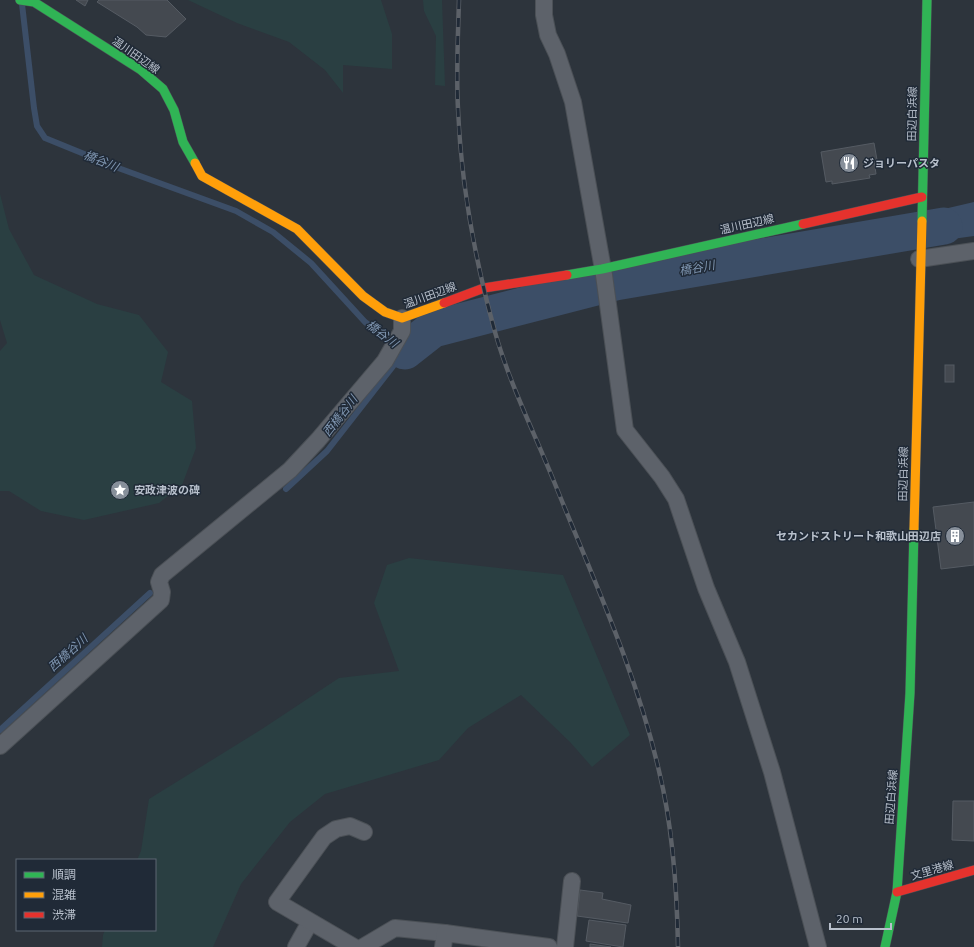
<svg xmlns="http://www.w3.org/2000/svg" width="974" height="947" font-family="Ubuntu,'Noto Sans JP',sans-serif">
<rect width="100%" height="100%" fill="#2d343c"/>
<!-- green -->
<g fill="#2a3f42">
<polygon points="188,0 381,0 392,34 392,69 343,65 343,93 325,70 289,42 237,23"/>
<polygon points="423,0 442,0 445,86 435,85 436,36 424,11"/>
<polygon points="0,194 9,229 34,275 97,304 139,315 168,352 161,382 192,401 196,448 182,485 159,503 84,520 41,511 9,491 0,491 0,351 7,343 0,320"/>
<polygon points="409,558 563,575 630,735 592,767 570,742 521,695 468,728 439,760 325,794 290,822 241,884 213,947 102,947 103,935 105,930 155,930 155,860 137,860 141,851 149,799 262,729 339,678 399,671 374,603 387,565"/>
</g>
<!-- water -->
<polygon fill="#3c4e67" points="974,202 974,236 945,240 944,209"/>
<g fill="none" stroke-linecap="round" stroke-linejoin="round">
<!-- stream -->
<g stroke="#3c4e67" stroke-width="6">
<polyline points="22,4 34,108 37,126 45,138 121,169 236,211 273,232 311,263 365,322 405,351 327,451 286,489"/>
<polyline points="0,730 150,593"/>
</g>
<!-- river -->
<polyline stroke="#3c4e67" stroke-width="37" points="405,351 433,329 615,282 944,226"/>
</g>
<!-- building -->
<g fill="#444950" stroke="#555b63">
<polygon points="76,0 88,0 85,6"/>
<polygon points="99,0 167,0 186,19 166,37 146,35 137,27 97,2"/>
<polygon points="874,143 877,160 874,160 876,174 869,175 870,178 832,184 832,181 826,182 821,152"/>
<rect x="945" y="365" width="9" height="17"/>
<polygon points="974,502 974,565 941,569 933,507"/>
<polygon points="953,801 974,801 974,841 952,840"/>
<polygon points="580,890 603,893 602,899 631,905 628,923 577,916"/>
<polygon points="589,920 626,925 623,947 586,941"/>
<polygon points="590,944 611,947 590,947"/>
</g>
<g fill="none" stroke-linecap="round" stroke-linejoin="round">
<defs>
<g id="street">
<polyline points="544,0 544,15 548,35 557,54 573,102 604,275 625,430 662,477 676,499 706,588 737,662 772,772 818,947"/>
<polyline points="919,259 974,251"/>
<polyline points="0,746 161,600 162,592 159,582 162,575 290,470 318,440 385,361 402,331 402,318"/>
<polyline points="296,947 310,922"/>
<polyline points="354,947 277,902 324,837 336,829 350,826 364,832"/>
<polyline points="363,947 395,928 445,933"/>
<polyline points="443,947 445,933 549,947"/>
<polyline points="565,947 572,881"/>
</g>
<g id="fast">
<polyline points="20,0 34,2 141,70 163,89 174,110 183,142 195,163"/>
<polyline points="922,221 927,0"/>
<polyline points="567,275 602,269 803,224"/>
<polyline points="885,947 897,892 910,693 914,529"/>
</g>
<g id="slow">
<polyline points="195,163 202,176 297,229 363,296 385,312 402,318 444,303"/>
<polyline points="914,529 922,221"/>
</g>
<g id="jam">
<polyline points="803,224 922,197"/>
<polyline points="444,303 484,288 567,275"/>
<polyline points="897,892 974,870"/>
</g>
</defs>
<!-- street casing -->
<use href="#street" stroke="#4b5056" stroke-width="18"/>
<!-- fast casing -->
<use href="#fast" stroke="#4b5056" stroke-width="10"/>
<!-- slow casing -->
<use href="#slow" stroke="#4b5056" stroke-width="10"/>
<!-- jam casing -->
<use href="#jam" stroke="#4b5056" stroke-width="10"/>
<!-- street -->
<use href="#street" stroke="#5d626a" stroke-width="16"/>
<!-- fast -->
<use href="#fast" stroke="#30b455" stroke-width="9"/>
<!-- slow -->
<use href="#slow" stroke="#ff9f0a" stroke-width="9"/>
<!-- jam -->
<use href="#jam" stroke="#e5322d" stroke-width="9"/>
<defs>
<path id="rail" d="M459 0C458 36 456 72 458 109 461 183 475 260 495 332 509 382 533 430 553 479 591 574 636 670 659 771 673 828 677 888 678 947"/>
</defs>
<!-- rail casing -->
<use href="#rail" stroke="#5c6168" stroke-width="4.5"/>
<!-- rail -->
<use href="#rail" stroke="#202a37" stroke-width="3" stroke-dasharray="9" stroke-linecap="butt"/>
</g>
<!-- icons -->
<defs>
<symbol id="restaurant-disc" viewBox="-11 -11 22 22"><circle r="9.5" fill="#878f9a" stroke="#202a37"/><path d="M-5-6h1v4h1v-4h1v4h1v-4h1v5L-1.5 .5V6h-2V.5L-5-1ZM5-6V6H3V1.5H1.5Q1.5-4 5-6Z" fill="#fff"/></symbol>
<symbol id="sight-disc" viewBox="-11 -11 22 22"><circle r="9.5" fill="#878f9a" stroke="#202a37"/><path d="M0-6L1.8-2.2L6-1.7L2.9 1.2L3.7 5.4L0 3.3L-3.7 5.4L-2.9 1.2L-6-1.7L-1.8-2.2Z" fill="#fff"/></symbol>
<symbol id="building-disc" viewBox="-11 -11 22 22"><circle r="9.5" fill="#878f9a" stroke="#202a37"/><path d="M-4-6H4V6H1V3H-1V6H-4ZM-2.5-4.3h1.7v1.8h-1.7ZM.8-4.3h1.7v1.8H.8ZM-2.5-1h1.7V.8h-1.7ZM.8-1h1.7V.8H.8Z" fill="#fff"/></symbol>
</defs>
<g fill-rule="evenodd">
<use href="#restaurant-disc" x="838" y="152" width="22" height="22"/>
<use href="#sight-disc" x="109" y="479" width="22" height="22"/>
<use href="#building-disc" x="944" y="525" width="22" height="22"/>
</g>
<g text-anchor="middle" stroke-width="3" stroke-linejoin="round" paint-order="stroke">
<!-- street labels -->
<g font-size="11" fill="#b8c0cc" stroke="#202a37">
<text transform="translate(136 55) rotate(35)" y="4">温川田辺線</text>
<text transform="translate(912 114) rotate(-89)" y="4">田辺白浜線</text>
<text transform="translate(747 224) rotate(-13)" y="4">温川田辺線</text>
<text transform="translate(430 295) rotate(-20)" y="4">温川田辺線</text>
<text transform="translate(903 474) rotate(-89)" y="4">田辺白浜線</text>
<text transform="translate(891 797) rotate(-86)" y="4">田辺白浜線</text>
<text transform="translate(932 870) rotate(-16)" y="4">文里港線</text>
</g>
<!-- poi labels -->
<g font-size="11" font-weight="bold" fill="#b8c0cc" stroke="#202a37" text-anchor="start">
<text x="863" y="167">ジョリーパスタ</text>
<text x="134" y="494">安政津波の碑</text>
<text x="941" y="540" text-anchor="end">セカンドストリート和歌山田辺店</text>
</g>
<!-- water labels -->
<g font-size="12" font-style="italic" fill="#8097b2" stroke="#202a37">
<text transform="translate(101 161) rotate(22)" y="4">橋谷川</text>
<text transform="translate(697 268) rotate(-10)" y="4">橋谷川</text>
<text transform="translate(382 334) rotate(37)" y="4">橋谷川</text>
<text transform="translate(340 416) rotate(-52)" y="4">西橋谷川</text>
<text transform="translate(68 653) rotate(-42)" y="4">西橋谷川</text>
</g>
</g>
<!-- legend -->
<rect x="16" y="859" width="140" height="72" fill="#202a37" stroke="#5d6673"/>
<rect x="24" y="872" width="20" height="6" fill="#30b455" stroke="#5d6673"/>
<text x="52" y="879" font-size="12" fill="#b8c0cc">順調</text>
<rect x="24" y="892" width="20" height="6" fill="#ff9f0a" stroke="#5d6673"/>
<text x="52" y="899" font-size="12" fill="#b8c0cc">混雑</text>
<rect x="24" y="912" width="20" height="6" fill="#e5322d" stroke="#5d6673"/>
<text x="52" y="919" font-size="12" fill="#b8c0cc">渋滞</text>
<!-- scale -->
<path d="M830 923v6h61v-6" fill="none" stroke="#b8c0cc" stroke-width="2"/>
<text x="836" y="923" font-size="12" fill="#b8c0cc" stroke="#202a37" stroke-width="3" paint-order="stroke">20 m</text>
</svg>
